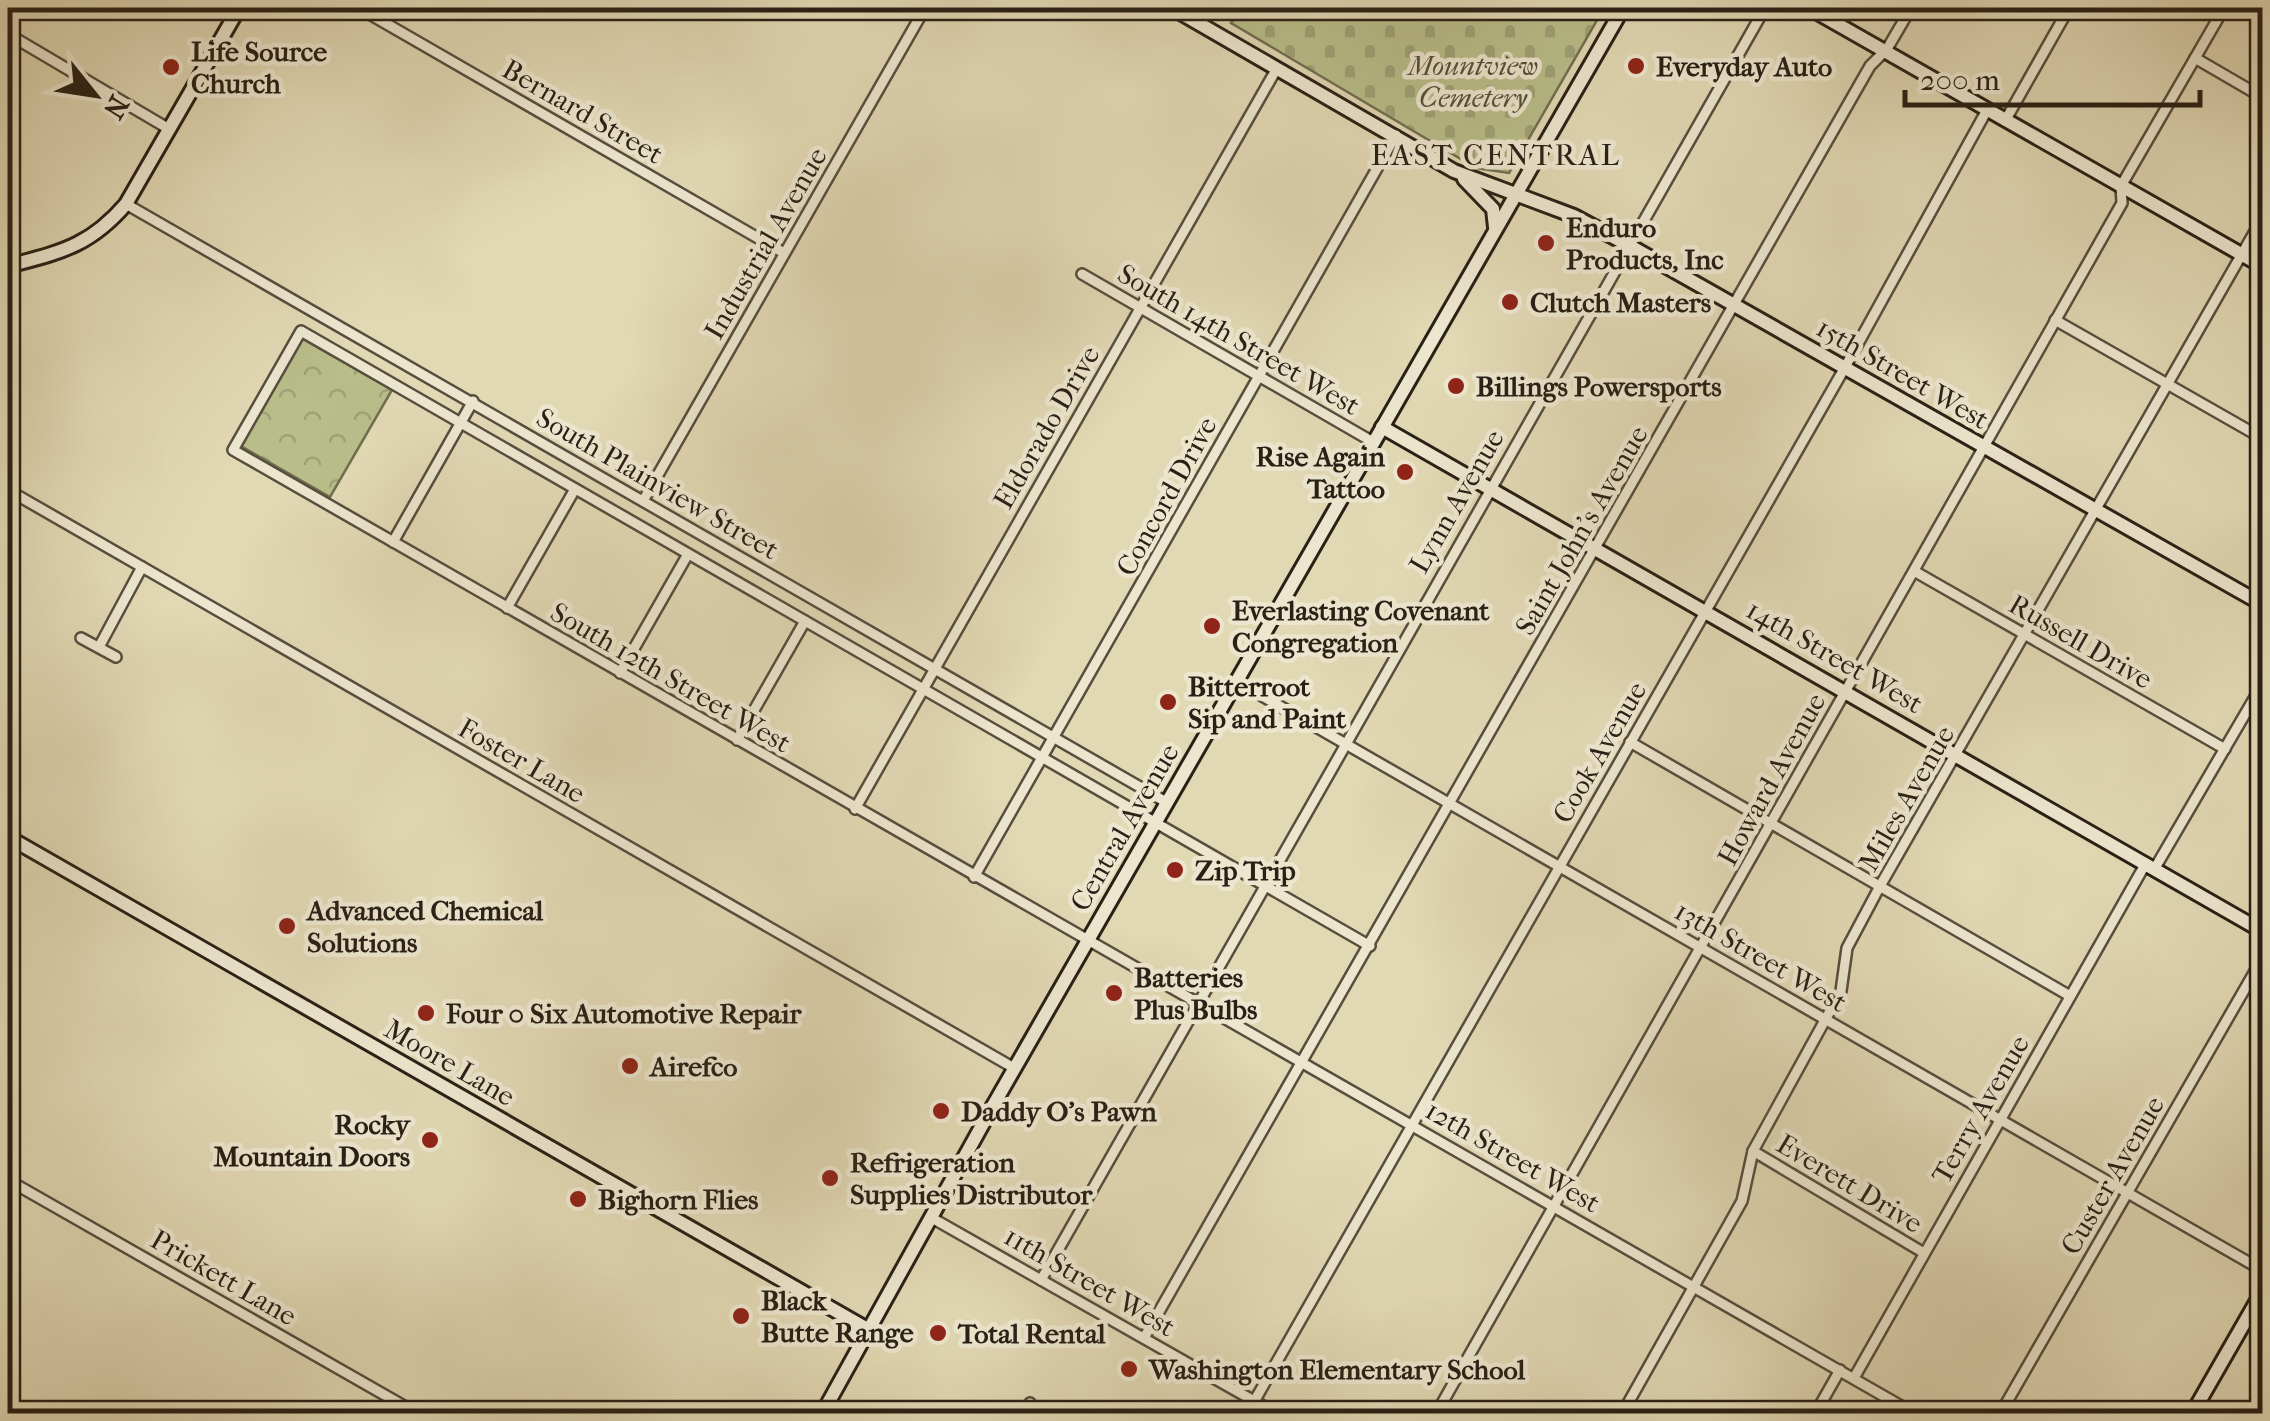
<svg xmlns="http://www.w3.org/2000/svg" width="2270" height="1421" font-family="'IM FELL French Canon',serif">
<defs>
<pattern id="cemetery-stones" width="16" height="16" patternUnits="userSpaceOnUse" patternTransform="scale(2.5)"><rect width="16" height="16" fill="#b8bd89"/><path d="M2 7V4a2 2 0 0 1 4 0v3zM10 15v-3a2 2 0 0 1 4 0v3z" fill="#9ea276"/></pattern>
<pattern id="park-crowns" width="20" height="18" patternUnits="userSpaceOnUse" patternTransform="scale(2.5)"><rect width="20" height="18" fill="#b8bd89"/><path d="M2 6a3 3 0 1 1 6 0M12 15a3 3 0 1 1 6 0" fill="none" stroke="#9ea276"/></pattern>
</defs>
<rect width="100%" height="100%" fill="#e1d8b4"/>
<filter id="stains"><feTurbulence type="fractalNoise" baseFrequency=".002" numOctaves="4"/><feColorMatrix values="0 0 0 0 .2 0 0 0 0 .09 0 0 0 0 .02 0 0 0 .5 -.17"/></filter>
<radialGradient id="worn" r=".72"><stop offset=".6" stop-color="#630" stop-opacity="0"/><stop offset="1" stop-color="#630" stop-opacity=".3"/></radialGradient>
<!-- cemetery -->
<polygon fill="url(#cemetery-stones)" stroke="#706e50" stroke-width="2.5" points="1240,8 1604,8 1509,173 1476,168 1231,23"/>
<!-- park -->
<polygon fill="url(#park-crowns)" stroke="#706e50" stroke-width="2.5" points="301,338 392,390 330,497 239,445"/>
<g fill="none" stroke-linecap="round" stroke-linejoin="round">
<defs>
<g id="street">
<polyline points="359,8 784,253"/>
<polyline points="8,34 169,129"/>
<polyline points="2195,58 2262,97"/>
<polyline points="2005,121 2069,8"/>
<polyline points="126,204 1166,802"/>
<polyline points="1082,274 1373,442"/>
<polyline points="2055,320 2262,438"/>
<polyline points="8,490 1014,1068"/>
<polyline points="643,501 925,8"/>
<polyline points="393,542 473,401"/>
<polyline points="1914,571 2225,749"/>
<polyline points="507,608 575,489"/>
<polyline points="81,638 116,657"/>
<polyline points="99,647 142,567"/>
<polyline points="620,673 688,554"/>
<polyline points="1236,681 2262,1270"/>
<polyline points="737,740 805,621"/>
<polyline points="1630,742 2070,996"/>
<polyline points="855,809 1277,68"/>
<polyline points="2155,868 2262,685"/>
<polyline points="974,877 1396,135"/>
<polyline points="1370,946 301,331 233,450 1915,1414"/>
<polyline points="1753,1151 1924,1253"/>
<polyline points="8,1180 418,1414"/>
<polyline points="932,1218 1277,1414"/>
<polyline points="1041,1280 1765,8"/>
<polyline points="1144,1338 1870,66 1887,49 1911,8"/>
<polyline points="1854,1378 2146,863"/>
<polyline points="1024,1414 1030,1403"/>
<polyline points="1247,1414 1844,369 1987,110"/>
<polyline points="1436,1414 2122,203 2121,186 2224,8"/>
<polyline points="1622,1414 1742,1201 1753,1151 1841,991 1847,948 1880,886 2262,219"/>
<polyline points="1815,1414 1840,1370"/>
<polyline points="2000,1414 2262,959"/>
</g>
<g id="secondary">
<polyline points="1172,8 1454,171 1574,216 1630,246 2262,604"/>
<polyline points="1809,8 2262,266"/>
<polyline points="1464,179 1493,209 1495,227"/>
<path d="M8 266C60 252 89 247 126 204L239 8"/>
<polyline points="1382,427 2262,931"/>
<polyline points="8,837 869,1330"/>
<polyline points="822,1414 990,1111 1623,8"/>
<polyline points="2192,1414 2262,1292"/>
</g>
</defs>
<!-- street casing -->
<use href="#street" stroke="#574e3e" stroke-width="14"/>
<!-- secondary casing -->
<use href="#secondary" stroke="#292016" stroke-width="18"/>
<!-- street -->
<use href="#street" stroke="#ece6ce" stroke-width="9"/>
<!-- secondary -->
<use href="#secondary" stroke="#ece6ce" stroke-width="12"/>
</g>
<!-- markers -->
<g fill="#8f2418" stroke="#ece6ce" stroke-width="4">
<circle cx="1636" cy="66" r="10"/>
<circle cx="171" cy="67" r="10"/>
<circle cx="1546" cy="243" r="10"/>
<circle cx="1510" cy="302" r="10"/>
<circle cx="1456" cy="386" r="10"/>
<circle cx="1405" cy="472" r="10"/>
<circle cx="1212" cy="626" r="10"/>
<circle cx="1168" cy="702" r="10"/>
<circle cx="1175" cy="870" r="10"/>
<circle cx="287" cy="926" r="10"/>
<circle cx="1114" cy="993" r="10"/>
<circle cx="426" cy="1013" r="10"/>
<circle cx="630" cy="1066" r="10"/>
<circle cx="941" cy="1111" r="10"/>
<circle cx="430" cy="1140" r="10"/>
<circle cx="830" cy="1178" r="10"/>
<circle cx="578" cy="1199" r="10"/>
<circle cx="741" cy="1316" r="10"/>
<circle cx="938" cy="1333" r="10"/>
<circle cx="1129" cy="1369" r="10"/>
</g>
<g text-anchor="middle" stroke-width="9" stroke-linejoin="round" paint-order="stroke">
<!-- poi labels -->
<g font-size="28" font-weight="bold" fill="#292016" stroke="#ece6ce" text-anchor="start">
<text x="191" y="61">Life Source<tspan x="191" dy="32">Church</tspan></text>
<text x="1656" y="76">Everyday Auto</text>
<text x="1566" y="237">Enduro<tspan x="1566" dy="32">Products, Inc</tspan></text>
<text x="1530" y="312">Clutch Masters</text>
<text x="1476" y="396">Billings Powersports</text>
<text x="1385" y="466" text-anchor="end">Rise Again<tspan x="1385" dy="32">Tattoo</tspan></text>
<text x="1232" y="620">Everlasting Covenant<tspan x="1232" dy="32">Congregation</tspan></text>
<text x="1188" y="696">Bitterroot<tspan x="1188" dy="32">Sip and Paint</tspan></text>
<text x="1195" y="880">Zip Trip</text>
<text x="307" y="920">Advanced Chemical<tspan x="307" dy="32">Solutions</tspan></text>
<text x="1134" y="987">Batteries<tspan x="1134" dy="32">Plus Bulbs</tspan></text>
<text x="446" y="1023">Four 0 Six Automotive Repair</text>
<text x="650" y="1076">Airefco</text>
<text x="961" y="1121">Daddy O's Pawn</text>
<text x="410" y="1134" text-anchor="end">Rocky<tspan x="410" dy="32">Mountain Doors</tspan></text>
<text x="850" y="1172">Refrigeration<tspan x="850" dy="32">Supplies Distributor</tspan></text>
<text x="598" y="1209">Bighorn Flies</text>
<text x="761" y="1310">Black<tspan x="761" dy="32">Butte Range</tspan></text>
<text x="958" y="1343">Total Rental</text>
<text x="1149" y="1379">Washington Elementary School</text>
</g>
<!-- park labels -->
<g font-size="28" font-style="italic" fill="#544f38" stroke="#ece6ce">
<text x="1473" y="75">Mountview<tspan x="1473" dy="32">Cemetery</tspan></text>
</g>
<!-- street labels -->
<g font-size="28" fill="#292016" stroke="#ece6ce">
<text transform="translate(583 111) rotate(30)" y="10">Bernard Street</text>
<text transform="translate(765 243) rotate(-60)" y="10">Industrial Avenue</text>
<text transform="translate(1239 339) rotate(30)" y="10">South 14th Street West</text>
<text transform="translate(1903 373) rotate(30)" y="10">15th Street West</text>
<text transform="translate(1046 427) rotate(-60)" y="10">Eldorado Drive</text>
<text transform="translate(658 483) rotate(30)" y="10">South Plainview Street</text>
<text transform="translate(1166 496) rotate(-61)" y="10">Concord Drive</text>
<text transform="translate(1456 501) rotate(-60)" y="10">Lynn Avenue</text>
<text transform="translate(1581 530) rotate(-60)" y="10">Saint John's Avenue</text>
<text transform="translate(2081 641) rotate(30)" y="10">Russell Drive</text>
<text transform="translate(1835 656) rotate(30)" y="10">14th Street West</text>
<text transform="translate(671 677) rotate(30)" y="10">South 12th Street West</text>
<text transform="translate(1599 752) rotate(-60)" y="10">Cook Avenue</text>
<text transform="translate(522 760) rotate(30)" y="10">Foster Lane</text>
<text transform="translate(1771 779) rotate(-61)" y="10">Howard Avenue</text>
<text transform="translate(1906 798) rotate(-60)" y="10">Miles Avenue</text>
<text transform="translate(1124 827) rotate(-60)" y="10">Central Avenue</text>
<text transform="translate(1761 956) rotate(30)" y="10">13th Street West</text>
<text transform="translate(450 1062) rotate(30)" y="10">Moore Lane</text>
<text transform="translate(1980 1109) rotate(-60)" y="10">Terry Avenue</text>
<text transform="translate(1513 1156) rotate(30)" y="10">12th Street West</text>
<text transform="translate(2112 1175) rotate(-60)" y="10">Custer Avenue</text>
<text transform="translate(1850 1183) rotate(31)" y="10">Everett Drive</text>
<text transform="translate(224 1277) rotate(30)" y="10">Prickett Lane</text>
<text transform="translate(1090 1281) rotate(30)" y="10">11th Street West</text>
</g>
<!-- neighbourhood labels -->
<g font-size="30" letter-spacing="2.5" fill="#292016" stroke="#ece6ce">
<text x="1496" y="165">EAST CENTRAL</text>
</g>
</g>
<!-- margin -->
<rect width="2270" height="1421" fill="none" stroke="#e1d8b4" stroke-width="40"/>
<rect x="10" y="10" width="2250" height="1401" fill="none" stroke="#292016" stroke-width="5"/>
<rect x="20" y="20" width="2230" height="1381" fill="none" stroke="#292016" stroke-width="2.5"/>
<!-- north arrow -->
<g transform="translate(95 95) rotate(120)" stroke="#ece6ce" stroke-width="8" paint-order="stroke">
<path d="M0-8L18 38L0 25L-18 38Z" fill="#292016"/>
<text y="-15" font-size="28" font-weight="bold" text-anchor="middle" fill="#292016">N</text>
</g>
<!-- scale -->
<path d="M1905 90v15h295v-15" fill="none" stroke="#292016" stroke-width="5"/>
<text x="1920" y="90" font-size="30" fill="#292016" stroke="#ece6ce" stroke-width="8" paint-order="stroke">200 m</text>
<rect width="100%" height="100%" filter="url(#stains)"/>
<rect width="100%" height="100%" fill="url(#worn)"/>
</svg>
